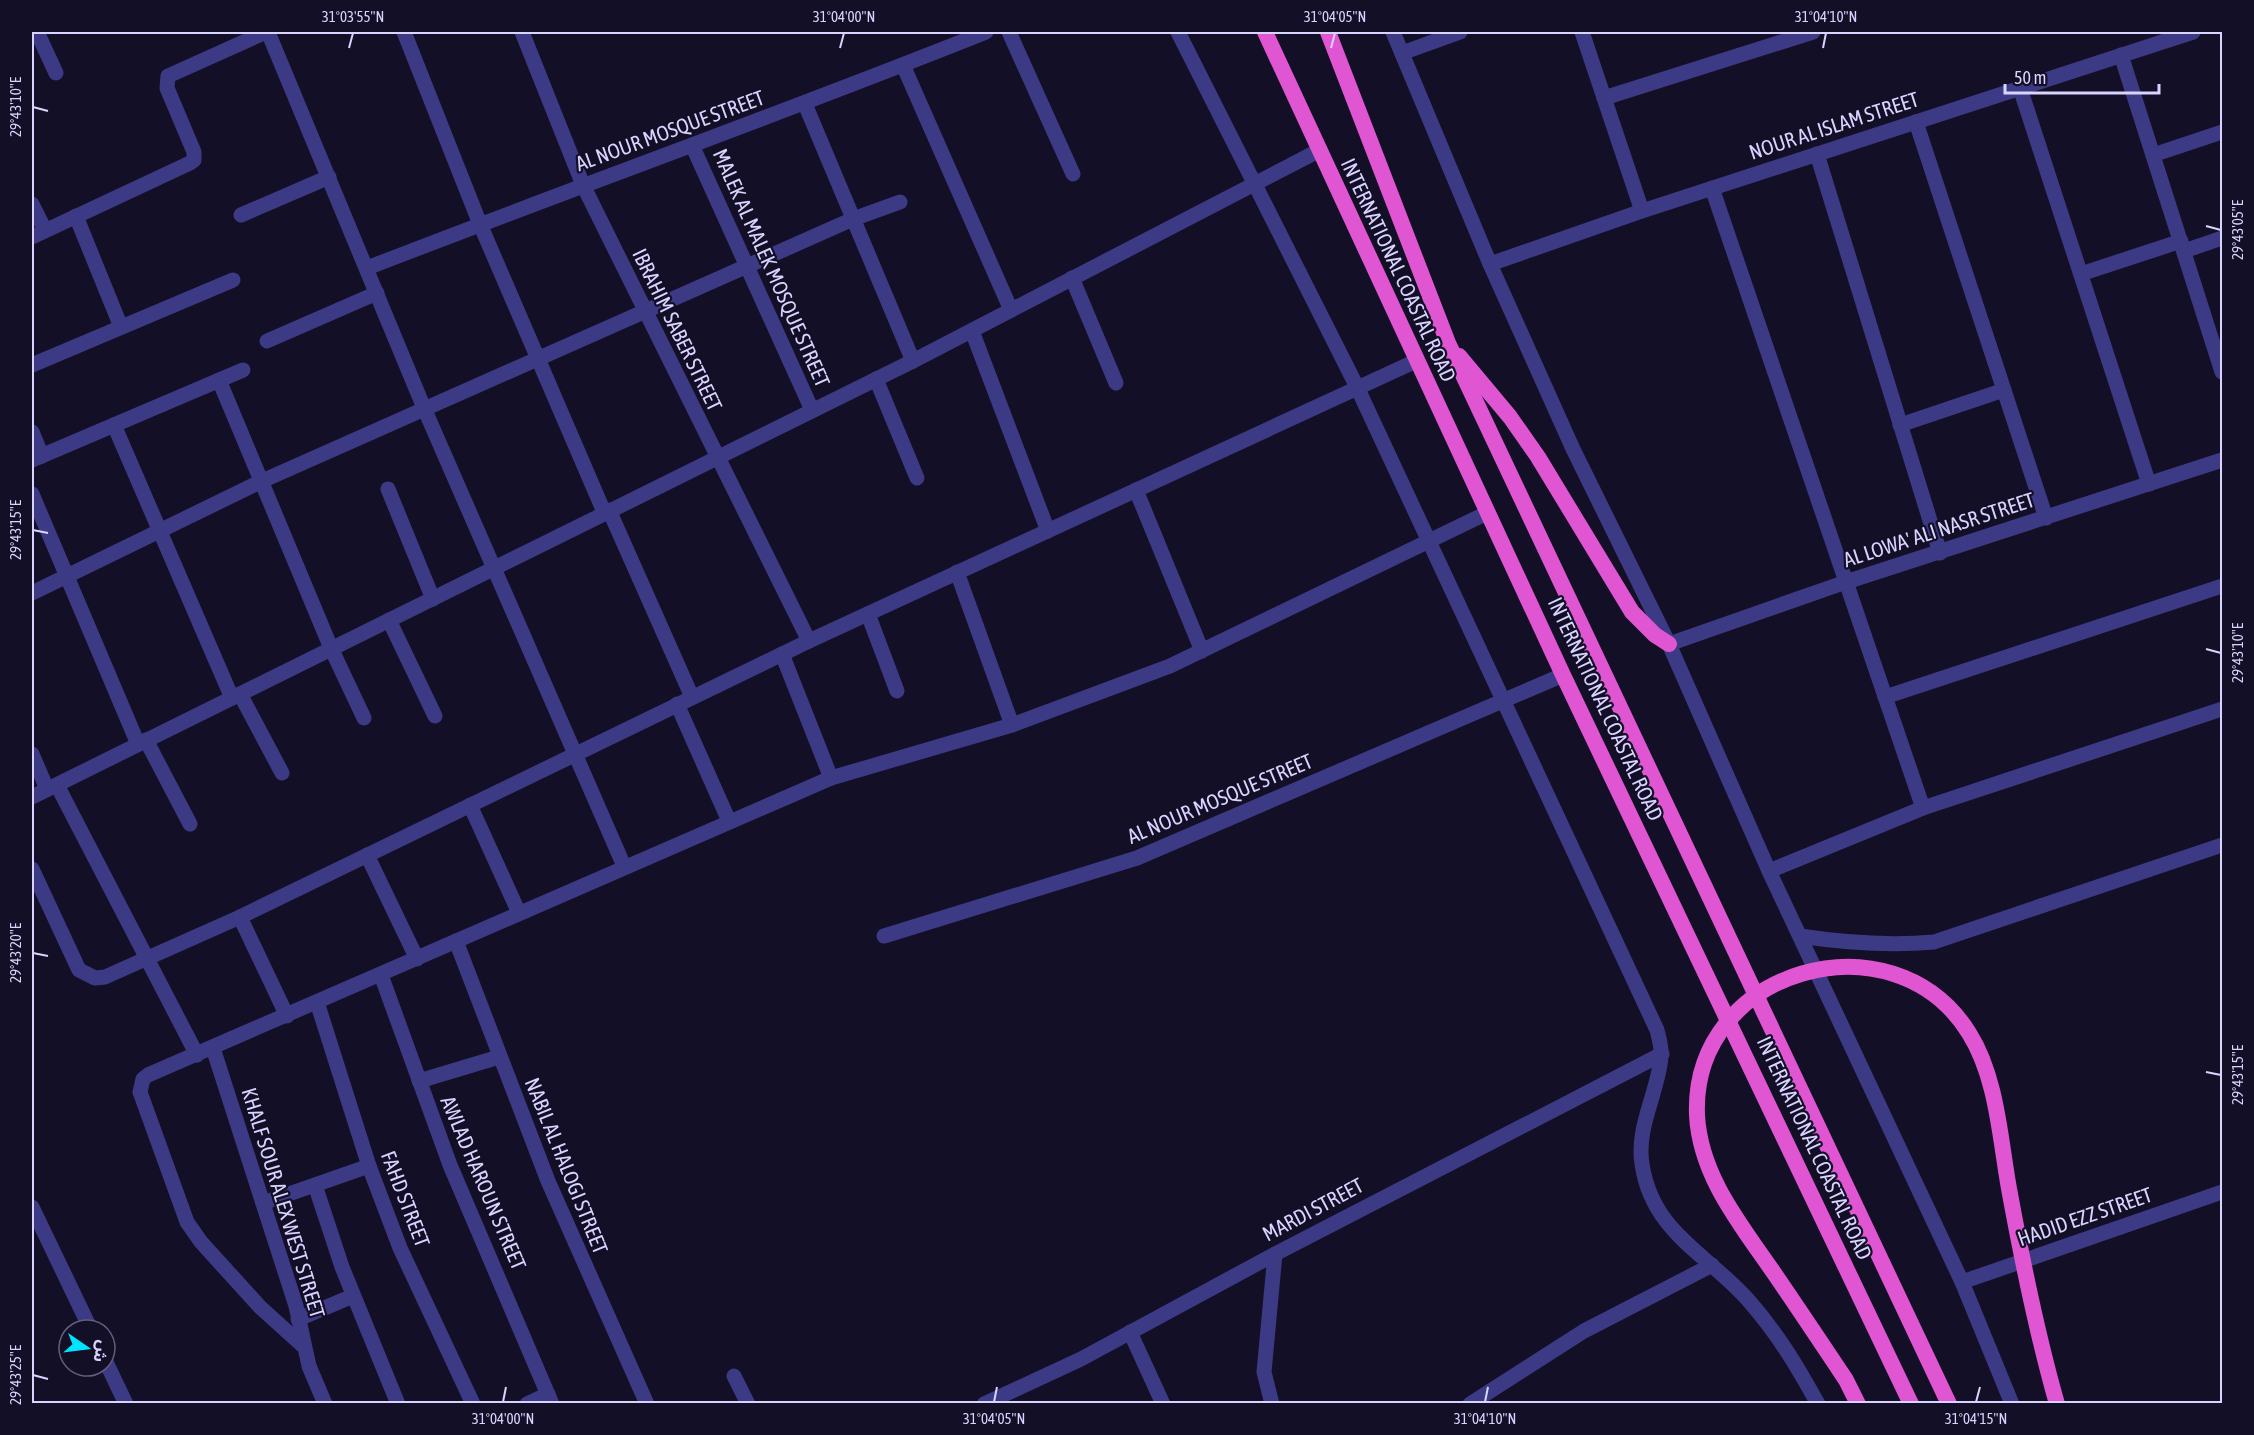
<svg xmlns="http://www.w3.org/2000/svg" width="2254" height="1435" font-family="'Asap Condensed','Noto Sans Arabic',sans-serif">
<rect width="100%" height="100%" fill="#130f26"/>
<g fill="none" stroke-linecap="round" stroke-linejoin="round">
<!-- minor -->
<g stroke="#3d3a85" stroke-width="15">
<polyline points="37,32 56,73"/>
<polyline points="268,32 424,408 624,866"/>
<polyline points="404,32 480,224 604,512"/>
<polyline points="522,32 583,185 809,641"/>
<polyline points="1009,32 1073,174"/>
<path d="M1178 32 1357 387 1657 1030C1659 1038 1662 1048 1661 1057 1658 1093 1636 1127 1642 1164 1652 1233 1708 1254 1749 1301 1778 1334 1797 1366 1818 1404"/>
<polyline points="1582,32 1642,211"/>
<polyline points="1402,53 1460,32"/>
<polyline points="2121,55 2222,372"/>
<polyline points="903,65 1011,310"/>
<polyline points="2020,88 2149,484"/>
<polyline points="1604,98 1813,32"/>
<polyline points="805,104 913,361"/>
<polyline points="1916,122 2046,518"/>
<polyline points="692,145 812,410"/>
<polyline points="1817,154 1940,553"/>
<polyline points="2153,155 2222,132"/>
<polyline points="1712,188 1923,808"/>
<polyline points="32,204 45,230"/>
<polyline points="241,215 329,177"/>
<polyline points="76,216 121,327"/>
<polyline points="32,237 190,163 194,160 194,152 167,88 168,76 266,32"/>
<polyline points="2184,251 2222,238"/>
<polyline points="1490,264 1642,211 2193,32"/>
<path d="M367 268C573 188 781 114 986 32"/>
<polyline points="2081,274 2181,241"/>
<polyline points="1072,278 1116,383"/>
<polyline points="972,331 1048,531"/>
<polyline points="267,341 377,293"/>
<polyline points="32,365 233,280"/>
<polyline points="876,379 917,478"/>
<polyline points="219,380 331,648 364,718"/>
<polyline points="114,425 232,698"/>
<polyline points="1900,425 2004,390"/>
<polyline points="32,432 42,456"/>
<polyline points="32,460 243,370"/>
<polyline points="388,489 433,599"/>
<polyline points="1136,490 1202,651"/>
<polyline points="32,494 138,744"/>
<polyline points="609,510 692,697"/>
<polyline points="957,572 1012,725"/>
<polyline points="32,593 262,481 853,219 900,202"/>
<polyline points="868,614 897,691"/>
<polyline points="389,620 435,716"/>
<polyline points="1669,644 1846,582 2222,460"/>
<polyline points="782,654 831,778"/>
<polyline points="240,694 282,773"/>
<polyline points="1885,697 2222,586"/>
<polyline points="677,704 729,821"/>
<polyline points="146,740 190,824"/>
<polyline points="32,754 47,789"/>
<polyline points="57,785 197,1055"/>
<polyline points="32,797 913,361 1318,151"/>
<polyline points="470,805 519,913"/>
<polyline points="367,855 417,959"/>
<polyline points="32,869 79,970 95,978 105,977 240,917 809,641 1416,361"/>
<polyline points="1769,871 1923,808 2222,709"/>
<polyline points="240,917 287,1016"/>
<polyline points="884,936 1137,858 1563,675"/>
<path d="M1800 936C1846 943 1888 946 1934 942L2222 845"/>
<polyline points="456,941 548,1181 647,1404"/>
<polyline points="381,975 450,1165 552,1404"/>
<polyline points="317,1002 369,1166 400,1248 473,1404"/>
<polyline points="213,1048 296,1306 309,1366 325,1404"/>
<polyline points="419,1081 499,1057"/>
<polyline points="315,1185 342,1267 398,1404"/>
<polyline points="263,1203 369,1166"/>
<polyline points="32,1207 91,1330"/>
<polyline points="1962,1282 2222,1192"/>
<polyline points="298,1319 353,1296"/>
<polyline points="1130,1332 1163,1404"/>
<polyline points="302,1345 260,1307 201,1242 187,1222 140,1092 143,1079 148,1075 831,778 1012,725 1170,666 1487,513"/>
<polyline points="105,1360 126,1404"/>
<polyline points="734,1376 748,1404"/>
<polyline points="527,1404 548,1394"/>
<polyline points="984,1404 1081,1359 1275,1254 1662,1054"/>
<polyline points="1272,1404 1264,1372 1275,1254"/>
<polyline points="1470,1404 1584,1331 1712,1265"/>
</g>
<!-- tertiary -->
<polyline stroke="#3d3a85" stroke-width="15" points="1393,32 1490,264 1573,449 1669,644 1769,871 1962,1282 2012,1404"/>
<!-- trunk -->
<g stroke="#e055d1" stroke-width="16">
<polyline points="1265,32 1563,675 1911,1404"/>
<polyline points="1328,32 1448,343 1949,1404"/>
<polyline points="1459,356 1510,417 1538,457 1632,612 1655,635 1669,644"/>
<path d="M1858 1404 1846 1380C1822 1344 1798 1308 1774 1273 1741 1225 1700 1176 1697 1115 1691 969 1893 911 1969 1033 1998 1079 2000 1142 2010 1194 2023 1265 2037 1334 2057 1404"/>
</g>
</g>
<!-- ticks -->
<path fill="none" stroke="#d9d4ff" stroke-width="2" d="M349 48 353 33M840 48 844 33M1331 48 1335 33M1823 48 1826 33M33 107 48 111M2206 226 2221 230M33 530 48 533M2206 649 2221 653M33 953 48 956M2206 1072 2221 1075M33 1375 48 1379M503 1402 506 1387M994 1402 997 1387M1485 1402 1488 1387M1976 1402 1980 1387"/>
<g text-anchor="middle" stroke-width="4.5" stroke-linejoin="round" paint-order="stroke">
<!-- street labels -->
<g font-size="21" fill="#d9d4ff" stroke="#130f26">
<text transform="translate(1834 126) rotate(-18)" y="7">NOUR AL ISLAM STREET</text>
<text transform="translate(670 131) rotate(-20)" y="7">AL NOUR MOSQUE STREET</text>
<text transform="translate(771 268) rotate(66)" y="7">MALEK AL MALEK MOSQUE STREET</text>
<text transform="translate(1398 270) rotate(65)" y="7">INTERNATIONAL COASTAL ROAD</text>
<text transform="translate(677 330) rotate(64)" y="7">IBRAHIM SABER STREET</text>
<text transform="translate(1939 530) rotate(-18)" y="7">AL LOWA' ALI NASR STREET</text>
<text transform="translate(1605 709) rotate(65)" y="7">INTERNATIONAL COASTAL ROAD</text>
<text transform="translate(1220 799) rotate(-23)" y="7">AL NOUR MOSQUE STREET</text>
<text transform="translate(1814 1148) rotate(65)" y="7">INTERNATIONAL COASTAL ROAD</text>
<text transform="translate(566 1166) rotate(68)" y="7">NABIL AL HALOGI STREET</text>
<text transform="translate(483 1183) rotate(67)" y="7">AWLAD HAROUN STREET</text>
<text transform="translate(405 1199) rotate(69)" y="7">FAHD STREET</text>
<text transform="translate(283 1203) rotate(73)" y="7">KHALF SOUR ALEX WEST STREET</text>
<text transform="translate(1313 1210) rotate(-28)" y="7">MARDI STREET</text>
<text transform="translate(2085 1217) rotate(-19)" y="7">HADID EZZ STREET</text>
</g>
</g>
<!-- border -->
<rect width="2254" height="1435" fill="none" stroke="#130f26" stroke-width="66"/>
<!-- north arrow -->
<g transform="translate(87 1348) rotate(104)"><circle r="28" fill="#130f26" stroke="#625e7d" stroke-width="1.5"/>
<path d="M0-4.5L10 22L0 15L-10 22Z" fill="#00e5ff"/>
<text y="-9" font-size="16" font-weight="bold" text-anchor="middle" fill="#d9d4ff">ش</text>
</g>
<!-- scale -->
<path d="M2005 84v9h154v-9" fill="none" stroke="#d9d4ff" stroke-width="3"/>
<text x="2014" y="84" font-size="18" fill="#d9d4ff" stroke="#130f26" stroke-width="4.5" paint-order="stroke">50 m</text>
<rect x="33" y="33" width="2188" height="1369" fill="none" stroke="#d9d4ff" stroke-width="2"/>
<g font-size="15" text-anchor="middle" fill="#d9d4ff">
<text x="353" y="22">31°03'55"N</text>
<text x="844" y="22">31°04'00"N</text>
<text x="1335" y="22">31°04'05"N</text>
<text x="1826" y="22">31°04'10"N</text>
<text transform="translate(16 107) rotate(-90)" y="5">29°43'10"E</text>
<text transform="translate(2238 230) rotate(-90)" y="5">29°43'05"E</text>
<text transform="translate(16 530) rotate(-90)" y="5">29°43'15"E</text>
<text transform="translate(2238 653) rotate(-90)" y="5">29°43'10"E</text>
<text transform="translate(16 953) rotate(-90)" y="5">29°43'20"E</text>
<text transform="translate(2238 1075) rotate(-90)" y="5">29°43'15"E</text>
<text transform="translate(16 1375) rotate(-90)" y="5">29°43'25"E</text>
<text x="503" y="1424">31°04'00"N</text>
<text x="994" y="1424">31°04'05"N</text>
<text x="1485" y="1424">31°04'10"N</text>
<text x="1976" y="1424">31°04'15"N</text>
</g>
</svg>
